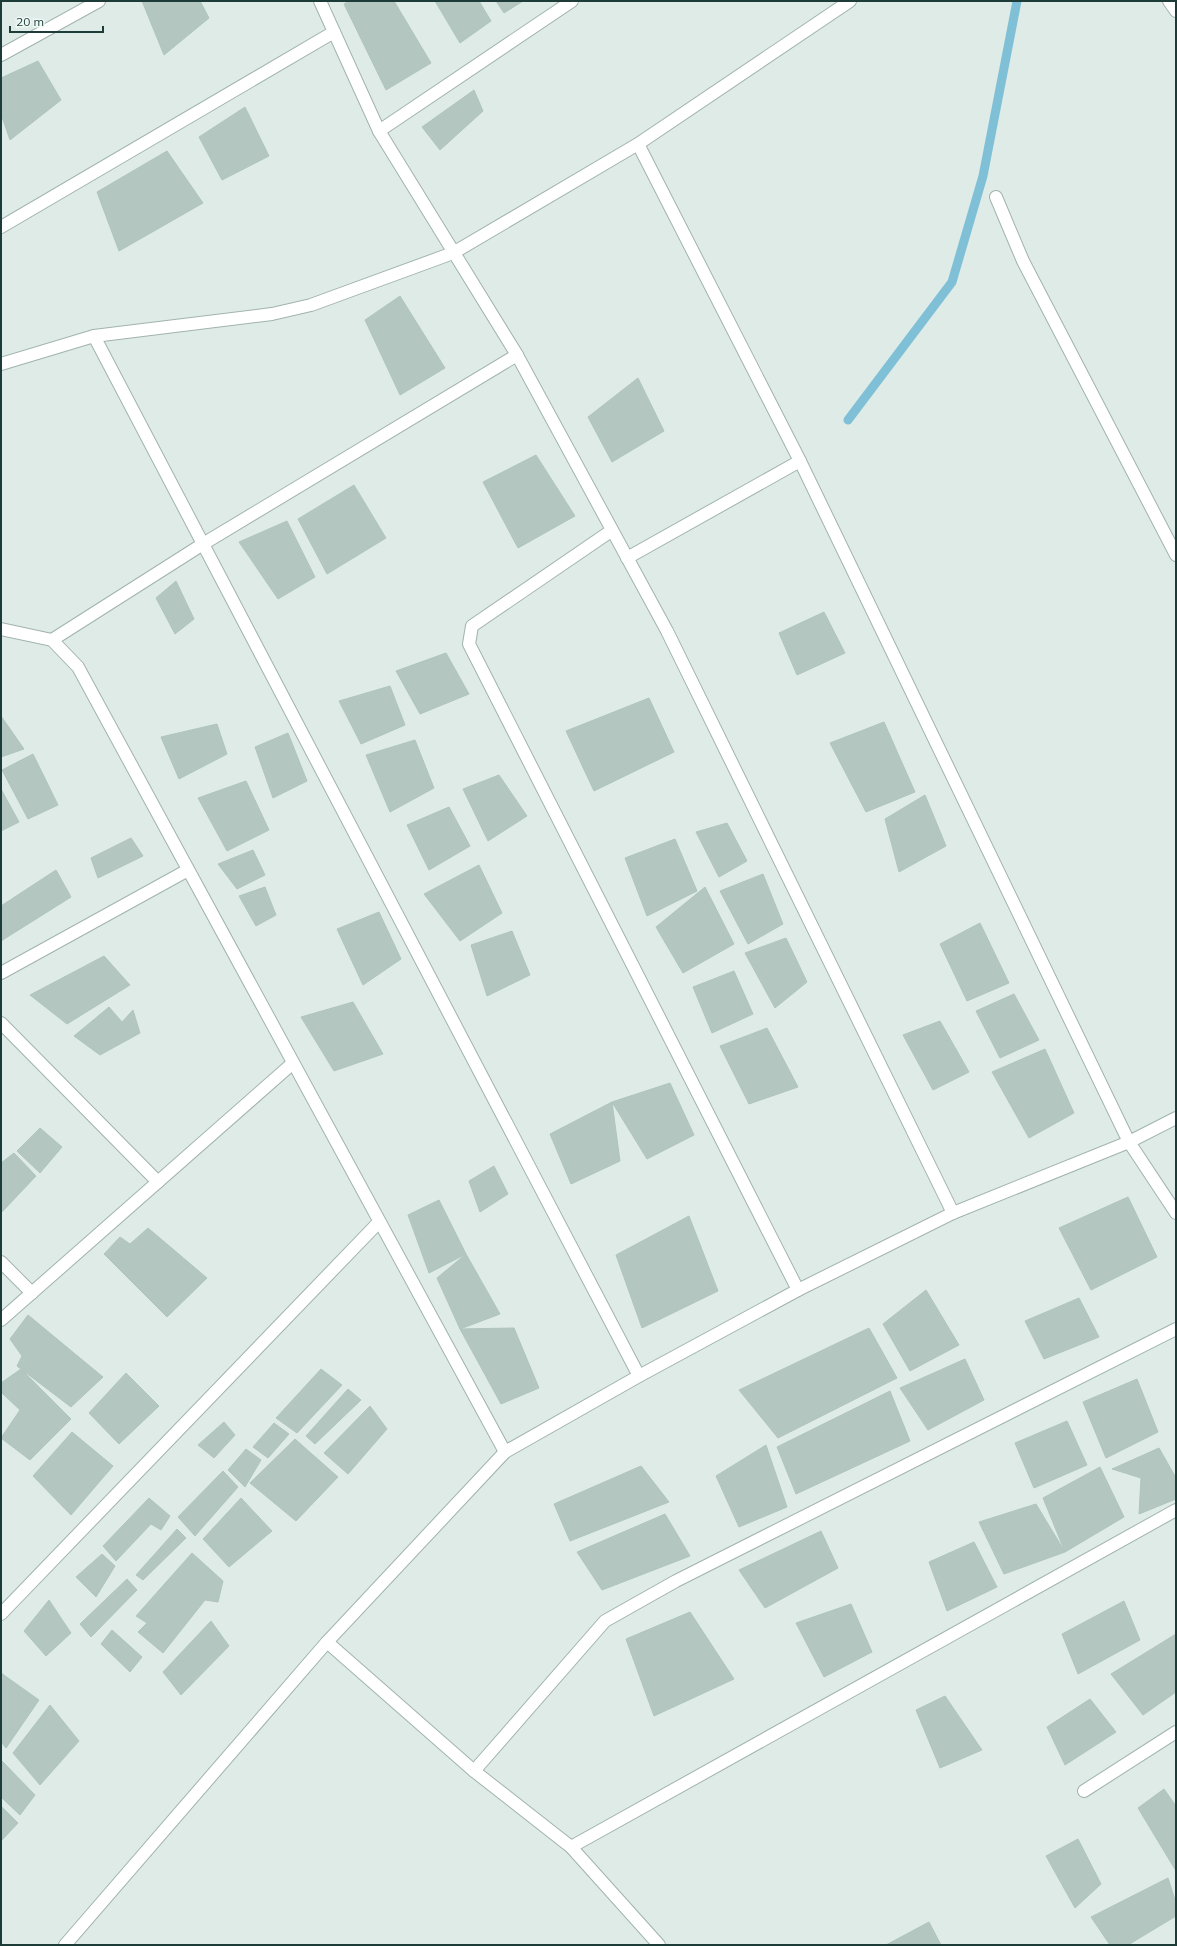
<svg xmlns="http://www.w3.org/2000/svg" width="1177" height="1946" font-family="Mulish,sans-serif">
<rect width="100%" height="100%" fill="#deebe7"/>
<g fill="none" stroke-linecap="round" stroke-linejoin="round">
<!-- stream -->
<polyline stroke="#7fc0d7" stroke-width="9" points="848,420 952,282 983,176 1017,1"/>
</g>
<!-- building -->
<g fill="#b3c6c0" stroke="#b0c5be">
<polygon points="142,1 200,1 209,18 164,55"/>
<polygon points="349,1 394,1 431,63 386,90 344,4"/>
<polygon points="435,1 479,1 491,21 460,43"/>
<polygon points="496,1 523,1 504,13"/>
<polygon points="38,61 61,100 10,140 1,114 1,78"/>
<polygon points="474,90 483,111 440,150 422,127"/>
<polygon points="245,107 269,156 222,180 199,137"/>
<polygon points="167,151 203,203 119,251 97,192"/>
<polygon points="400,296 445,368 400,395 365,320"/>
<polygon points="638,378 664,431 612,462 588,417"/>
<polygon points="536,455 575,516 518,548 483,482"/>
<polygon points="354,485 386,538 327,574 298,519"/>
<polygon points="287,521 315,577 278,599 239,542"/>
<polygon points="176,581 194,619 175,634 156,598"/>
<polygon points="824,612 845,653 797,675 779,633"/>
<polygon points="446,653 469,694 420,714 396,671"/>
<polygon points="390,686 405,725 361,744 339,701"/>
<polygon points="649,698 674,752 594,791 566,731"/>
<polygon points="1,716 24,749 1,757"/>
<polygon points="884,722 915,792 866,812 830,743"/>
<polygon points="217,724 227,754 179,779 161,737"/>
<polygon points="288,733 307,781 273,798 255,747"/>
<polygon points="415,740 434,788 390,812 366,755"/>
<polygon points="33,754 58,805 28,819 2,770"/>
<polygon points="499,775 527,816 488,841 463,789"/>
<polygon points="246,781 269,830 227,851 198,798"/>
<polygon points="1,789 19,822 1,831"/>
<polygon points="925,795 946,846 899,872 885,819"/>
<polygon points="449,807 470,846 429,870 407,825"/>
<polygon points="727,823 747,861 719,877 696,832"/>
<polygon points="131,838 143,856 98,878 91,858"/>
<polygon points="675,839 697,891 647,916 625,858"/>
<polygon points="253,850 265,875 237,889 218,864"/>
<polygon points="479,865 502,913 460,941 424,894"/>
<polygon points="56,870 71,897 1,941 1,906"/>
<polygon points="763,874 783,924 748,944 720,891"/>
<polygon points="265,887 276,915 256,926 239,896"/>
<polygon points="705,887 734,944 683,973 656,927"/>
<polygon points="379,912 401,959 363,985 337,929"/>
<polygon points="980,923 1009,983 967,1001 940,944"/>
<polygon points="512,931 530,975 487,996 471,945"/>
<polygon points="786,938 807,982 775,1008 745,953"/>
<polygon points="104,956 130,985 67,1024 30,995"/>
<polygon points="734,971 753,1014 712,1033 693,987"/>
<polygon points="1014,994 1039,1040 1000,1058 976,1011"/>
<polygon points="353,1002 383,1054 334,1071 301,1017"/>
<polygon points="109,1007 122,1022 133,1010 140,1033 100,1055 74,1036"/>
<polygon points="940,1021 969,1072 933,1090 903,1035"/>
<polygon points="767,1028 798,1087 749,1104 720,1046"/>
<polygon points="1045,1049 1074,1113 1029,1138 992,1072"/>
<polygon points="670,1083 694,1135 647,1159 612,1102"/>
<polygon points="612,1102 620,1161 571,1184 550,1134"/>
<polygon points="40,1128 62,1147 40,1173 17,1151"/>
<polygon points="14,1153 36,1176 1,1213 1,1163"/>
<polygon points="494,1166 508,1194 480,1212 469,1181"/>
<polygon points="1128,1197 1157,1257 1091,1290 1059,1228"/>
<polygon points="439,1200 466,1254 429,1273 408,1215"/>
<polygon points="689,1216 718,1291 642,1328 616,1255"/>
<polygon points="148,1228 207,1278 167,1317 104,1254 120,1237 130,1244"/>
<polygon points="466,1254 500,1314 460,1329 437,1278"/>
<polygon points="926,1290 959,1345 910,1371 883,1324"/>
<polygon points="1079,1298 1099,1337 1044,1359 1025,1321"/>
<polygon points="28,1315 103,1377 71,1407 17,1366 22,1356 10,1339"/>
<polygon points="514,1328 539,1388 501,1404 460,1329"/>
<polygon points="869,1328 897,1378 778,1438 739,1390"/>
<polygon points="965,1359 984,1400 928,1430 900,1388"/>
<polygon points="21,1369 71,1419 30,1460 1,1438 20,1410 1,1392 1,1383"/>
<polygon points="321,1369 342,1385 297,1433 276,1418"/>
<polygon points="126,1373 159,1406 119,1444 89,1413"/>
<polygon points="1137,1379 1158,1432 1106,1458 1083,1402"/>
<polygon points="348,1389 361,1400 315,1444 306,1436"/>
<polygon points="890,1391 910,1441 796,1494 777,1447"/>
<polygon points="370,1406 387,1429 348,1474 324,1453"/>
<polygon points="1067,1421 1087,1465 1034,1488 1015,1443"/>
<polygon points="224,1422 235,1435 214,1458 198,1445"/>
<polygon points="274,1423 289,1434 268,1458 253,1447"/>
<polygon points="72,1432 113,1466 71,1515 33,1476"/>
<polygon points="295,1439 338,1477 296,1521 250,1483"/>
<polygon points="766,1445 787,1507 739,1527 716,1476"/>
<polygon points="1159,1448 1176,1478 1176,1499 1139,1514 1141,1478 1112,1469"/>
<polygon points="246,1449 261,1460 245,1487 228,1470"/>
<polygon points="641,1466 669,1502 570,1541 554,1504"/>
<polygon points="1100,1467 1124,1517 1065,1552 1043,1498"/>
<polygon points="223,1471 238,1487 195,1536 178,1517"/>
<polygon points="149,1498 170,1516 161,1530 151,1524 116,1561 103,1546"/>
<polygon points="241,1498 272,1531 229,1567 203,1539"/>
<polygon points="1036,1504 1065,1552 1004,1574 979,1522"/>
<polygon points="665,1514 690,1556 602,1590 577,1552"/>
<polygon points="177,1529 186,1538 143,1580 136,1575"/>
<polygon points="821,1531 838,1568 765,1608 739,1570"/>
<polygon points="974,1542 997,1587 947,1611 929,1562"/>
<polygon points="192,1553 223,1581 218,1602 205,1600 163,1653 138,1632 147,1623 136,1616"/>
<polygon points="102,1554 115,1566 96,1597 76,1577"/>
<polygon points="127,1579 137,1590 91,1637 80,1624"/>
<polygon points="49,1600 71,1633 46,1656 24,1631"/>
<polygon points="1124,1601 1140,1640 1078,1674 1062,1634"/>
<polygon points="851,1604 872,1652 824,1677 796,1623"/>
<polygon points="690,1612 734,1679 654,1716 626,1639"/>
<polygon points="211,1621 229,1646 181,1695 163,1672"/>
<polygon points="112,1630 142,1657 130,1672 101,1644"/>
<polygon points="1176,1634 1176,1692 1143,1715 1111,1674"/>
<polygon points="1,1673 39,1700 6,1748 1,1742"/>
<polygon points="945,1696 982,1750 940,1768 916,1710"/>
<polygon points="1090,1699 1116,1732 1065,1765 1047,1727"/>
<polygon points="50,1705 79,1741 40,1785 13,1753"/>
<polygon points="1,1760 35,1795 20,1815 1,1797"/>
<polygon points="1164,1789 1176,1806 1176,1871 1138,1808"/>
<polygon points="1,1806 18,1823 1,1841"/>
<polygon points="1078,1839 1101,1884 1075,1908 1046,1856"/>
<polygon points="1168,1878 1176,1903 1176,1916 1128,1945 1110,1945 1091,1917"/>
<polygon points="929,1922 941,1945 886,1945"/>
</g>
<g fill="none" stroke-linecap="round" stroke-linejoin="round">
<defs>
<g id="street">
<polyline points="320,1 379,131 517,355 667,631 953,1213"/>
<polyline points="1169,1 1176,11"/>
<polyline points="1,55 99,1"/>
<polyline points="379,131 572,1"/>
<polyline points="638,144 800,461 1129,1142 1176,1213"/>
<polyline points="996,197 1023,261 1176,555"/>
<polyline points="1,227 334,32"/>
<polyline points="94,336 639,1376"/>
<polyline points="1,364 94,336 272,314 311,305 453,253 638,144 850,1"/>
<polyline points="611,531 472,626 469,644 798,1290"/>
<polyline points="627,558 800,461"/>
<polyline points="1,629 52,640 78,667 505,1452"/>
<polyline points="52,640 203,544 517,355"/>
<polyline points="1,973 188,870"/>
<polyline points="1,1023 158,1182"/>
<polyline points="1,1262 32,1293"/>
<polyline points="1,1320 293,1063"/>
<polyline points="1,1614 379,1222"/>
<polyline points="327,1642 474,1771 571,1847 659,1945"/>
<polyline points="474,1771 605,1621 676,1581 1176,1329"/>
<polyline points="1084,1791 1176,1732"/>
<polyline points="571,1847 1176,1510"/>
<polyline points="65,1945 327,1642 505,1452 639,1376 798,1290 953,1213 1129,1142 1176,1118"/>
</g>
</defs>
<!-- street casing -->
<use href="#street" stroke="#a1b3af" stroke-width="14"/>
<!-- street -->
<use href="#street" stroke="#fff" stroke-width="12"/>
</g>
<!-- border -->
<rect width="1177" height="1946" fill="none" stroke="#1e3c37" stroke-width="4"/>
<!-- scale -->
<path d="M10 26v6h93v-6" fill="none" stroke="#1e3c37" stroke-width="2"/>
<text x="16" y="26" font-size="12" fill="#1e3c37" stroke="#eef8f4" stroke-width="3" paint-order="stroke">20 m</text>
</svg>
